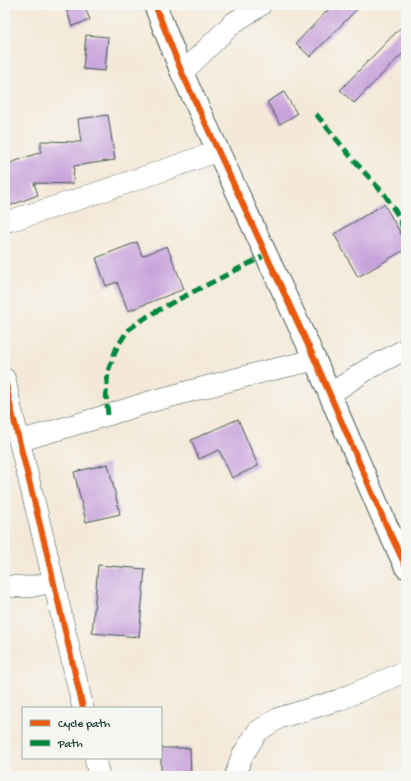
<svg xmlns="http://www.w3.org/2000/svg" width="411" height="781" font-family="'Gochi Hand',sans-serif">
<rect width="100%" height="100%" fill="#f6f6f2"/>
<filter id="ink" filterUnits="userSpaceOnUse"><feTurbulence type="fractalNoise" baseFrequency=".025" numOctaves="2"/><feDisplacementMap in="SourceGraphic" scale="8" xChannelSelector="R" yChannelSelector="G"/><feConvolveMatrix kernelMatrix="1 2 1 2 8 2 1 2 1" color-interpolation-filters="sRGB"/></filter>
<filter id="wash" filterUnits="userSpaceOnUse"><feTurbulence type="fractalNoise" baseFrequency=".012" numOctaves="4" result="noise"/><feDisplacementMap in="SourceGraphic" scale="16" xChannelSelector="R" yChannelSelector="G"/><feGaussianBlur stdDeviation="0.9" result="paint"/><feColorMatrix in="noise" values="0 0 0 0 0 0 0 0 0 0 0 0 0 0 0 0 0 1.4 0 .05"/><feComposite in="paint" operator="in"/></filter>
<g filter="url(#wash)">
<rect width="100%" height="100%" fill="#f4e9d8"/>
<g id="blocks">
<!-- building -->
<g fill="#c8a2db">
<polygon points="65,5 84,5 90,20 72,26"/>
<polygon points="333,5 361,5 310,57 296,43"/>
<polygon points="406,22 406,50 354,103 340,90"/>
<polygon points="86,35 108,37 105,71 83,69"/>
<polygon points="284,92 297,114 280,124 267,102"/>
<polygon points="108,115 115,160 74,166 73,184 34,183 38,195 9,206 5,195 5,165 41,152 41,141 81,142 78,119"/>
<polygon points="384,204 406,243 406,249 358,277 334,234"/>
<polygon points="137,242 142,256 167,246 184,289 128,311 117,282 106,286 96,258"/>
<polygon points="238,419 258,466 232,478 219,450 199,459 191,440"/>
<polygon points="108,464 120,514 86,522 74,472"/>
<polygon points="98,565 145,569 139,637 92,633"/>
<polygon points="161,748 190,748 191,776 161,776"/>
</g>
</g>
</g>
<g filter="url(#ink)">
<use href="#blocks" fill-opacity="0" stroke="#3f574d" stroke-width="1"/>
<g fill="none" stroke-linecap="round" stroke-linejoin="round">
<defs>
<g id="minor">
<polyline points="182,73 233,23 261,5"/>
<path d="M5 222C77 201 148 176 218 151"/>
<polyline points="5,379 10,404 45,545 83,708"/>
<polyline points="330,394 368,369 406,349"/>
<polyline points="19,441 108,415 149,402 262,372 315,360"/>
<polyline points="5,586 29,587 53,582"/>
<polyline points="95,758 99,776"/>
<polyline points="235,776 242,756 258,731 279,718 339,700 406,671"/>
</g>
<polyline id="tertiary" points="155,5 182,73 315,360 386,525 406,567"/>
</defs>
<!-- minor casing -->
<use href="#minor" stroke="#3f574d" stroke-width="22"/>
<!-- tertiary casing -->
<use href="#tertiary" stroke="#3f574d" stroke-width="24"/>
<!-- minor -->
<use href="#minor" stroke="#fff" stroke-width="21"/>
<!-- tertiary -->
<use href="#tertiary" stroke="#fff" stroke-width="22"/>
<!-- quiet -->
<g stroke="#00873e" stroke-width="5" stroke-dasharray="10 5" stroke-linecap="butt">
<polyline points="316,114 355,162 385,195 399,217 406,237"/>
<polyline points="108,415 106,394 108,371 117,347 128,330 148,316 175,301 266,255"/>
</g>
<defs>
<g id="cycleway">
<polyline points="155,5 182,73 315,360 386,525 406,567"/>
<polyline points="5,379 10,404 45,545 83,708"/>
</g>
</defs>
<!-- cycleway casing -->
<use href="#cycleway" stroke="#f6f6f2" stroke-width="8"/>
<!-- cycleway -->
<use href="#cycleway" stroke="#e8590c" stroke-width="6"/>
</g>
</g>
<!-- margin -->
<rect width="411" height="781" fill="none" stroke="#f6f6f2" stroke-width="20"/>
<!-- legend -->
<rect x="22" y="707" width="140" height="52" fill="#f6f6f2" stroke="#a0aca6"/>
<rect x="30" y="720" width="20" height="6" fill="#e8590c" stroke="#a0aca6"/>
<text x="58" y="727" font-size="12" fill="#1f3d34">Cycle path</text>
<rect x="30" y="740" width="20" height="6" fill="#00873e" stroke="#a0aca6"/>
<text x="58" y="747" font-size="12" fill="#1f3d34">Path</text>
</svg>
